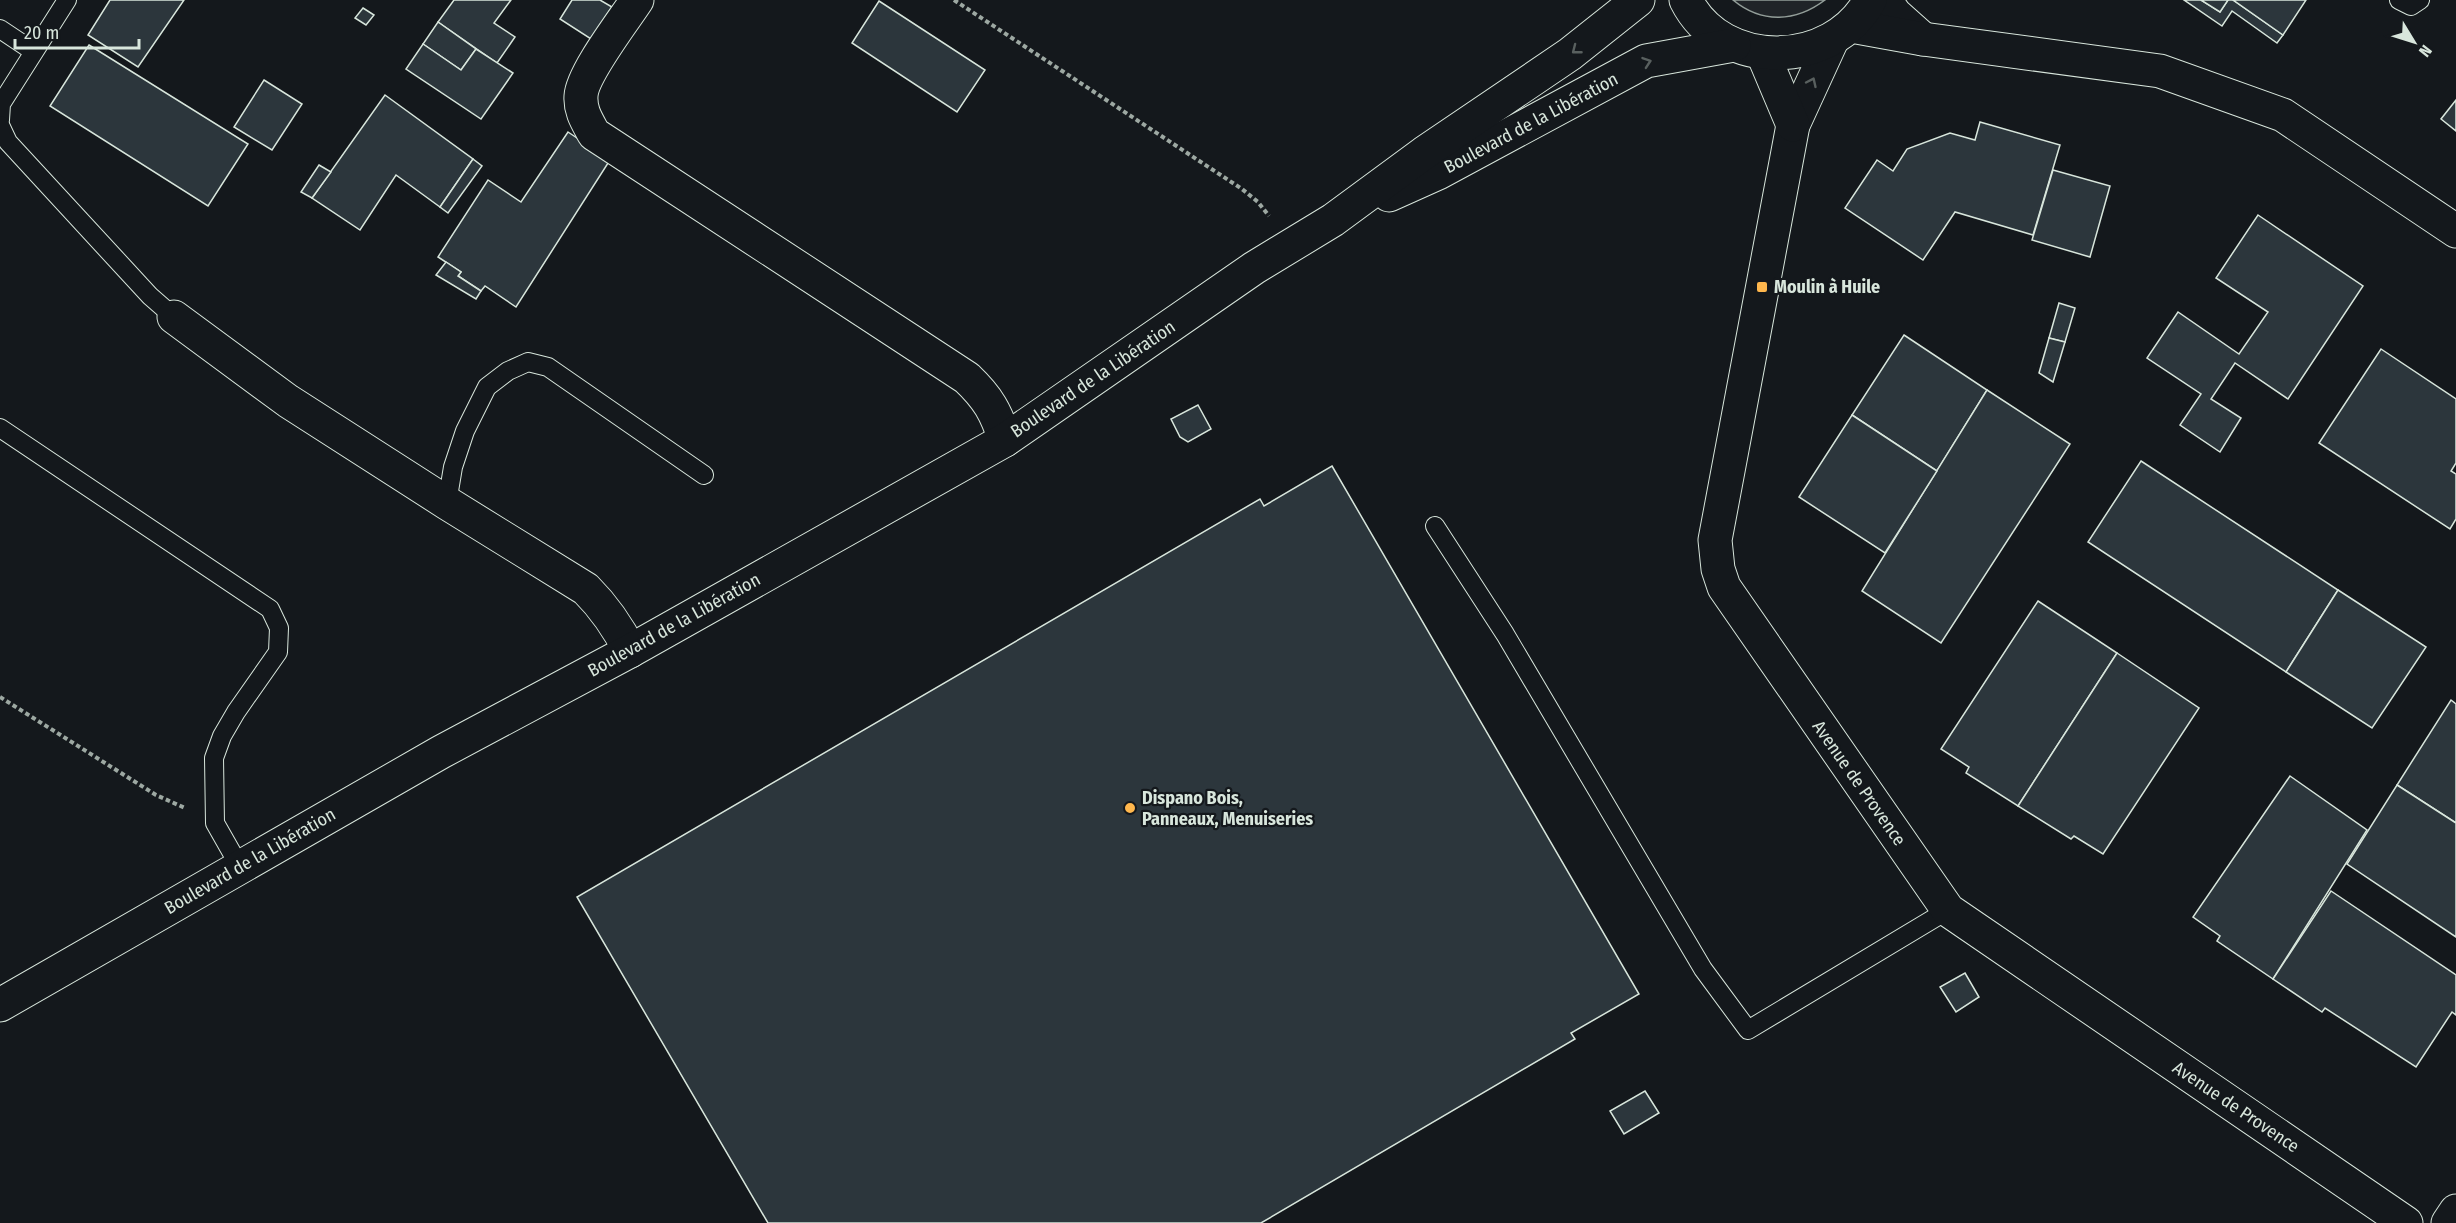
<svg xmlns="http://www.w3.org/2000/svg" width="2456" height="1223" font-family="'Fira Sans Condensed',sans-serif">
<rect width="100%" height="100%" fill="#14181c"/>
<!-- green -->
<path fill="#202428" stroke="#939e99" stroke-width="1.5" d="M1733 0H1825C1796 22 1762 24 1733 0Z"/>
<!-- building -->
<g fill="#2c363c" stroke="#d8e6dc" stroke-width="1.5">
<polygon points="110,0 184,0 138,67 88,35"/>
<polygon points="454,0 511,0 494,23 515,37 497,63 438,22"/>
<polygon points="572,0 600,0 612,7 591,39 560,19"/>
<polygon points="2184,0 2201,0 2220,12 2228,0 2233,0 2283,35 2277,43 2232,11 2222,26"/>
<polygon points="2201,0 2228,0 2220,12"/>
<polygon points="2233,0 2306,0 2283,35"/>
<polygon points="879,1 985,70 957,112 852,43"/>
<polygon points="363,8 374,15 366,25 355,18"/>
<polygon points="438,22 476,49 461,70 423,44"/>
<polygon points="423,44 461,70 476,49 513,73 481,119 406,69"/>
<polygon points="89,45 248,144 208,206 50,106"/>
<polygon points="264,80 302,104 272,150 234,127"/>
<polygon points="385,95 473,159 440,207 396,175 360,230 312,198"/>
<polygon points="2456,100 2456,131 2441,119"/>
<polygon points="1980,122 2060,145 2033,235 1955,212 1923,260 1845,208 1877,160 1893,171 1907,149 1950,133 1975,140"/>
<polygon points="568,132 610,160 516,307 485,286 481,291 458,276 461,272 438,257 488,180 521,202"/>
<polygon points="473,159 482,166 448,213 440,207"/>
<polygon points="319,165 331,172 312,198 301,192"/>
<polygon points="2053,170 2110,186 2090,257 2032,240"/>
<polygon points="2258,215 2363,286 2288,399 2235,363 2211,399 2241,418 2220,452 2180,425 2201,394 2147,358 2178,312 2239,354 2268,312 2216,278"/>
<polygon points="446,262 461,272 458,276 481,291 476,299 436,275"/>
<polygon points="2059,303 2075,308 2065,342 2049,338"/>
<polygon points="1904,335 1987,390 1937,471 1852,415"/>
<polygon points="2049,338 2065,342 2053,382 2039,373"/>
<polygon points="2381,349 2456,399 2456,463 2451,471 2456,474 2456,519 2450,529 2319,443"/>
<polygon points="1987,390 2070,444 1941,643 1862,591"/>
<polygon points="1198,405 1211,429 1188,442 1180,437 1171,419"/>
<polygon points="1852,415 1937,471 1885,553 1799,497"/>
<polygon points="2141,461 2338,590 2286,672 2088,542"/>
<polygon points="1332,466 1639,994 1571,1033 1575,1039 1261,1223 768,1223 577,897 1260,499 1264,506"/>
<polygon points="2338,590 2426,647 2372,728 2286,672"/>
<polygon points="2038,601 2117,653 2018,806 1966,773 1969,767 1941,749"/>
<polygon points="2117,653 2199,708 2103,854 2074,836 2071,839 2018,806"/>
<polygon points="2451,700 2456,704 2456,823 2397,785"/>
<polygon points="2290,776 2367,830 2273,979 2217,941 2220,936 2193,917"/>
<polygon points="2397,785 2456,823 2456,937 2347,864"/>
<polygon points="2331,891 2456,975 2456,1015 2452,1012 2416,1067 2325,1008 2322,1012 2273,979"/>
<polygon points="1965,973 1979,997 1956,1012 1940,987"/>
<polygon points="1645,1091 1659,1113 1624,1134 1610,1111"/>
</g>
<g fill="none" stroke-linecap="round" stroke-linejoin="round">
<defs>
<g id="lane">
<polyline points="2399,0 2411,6 2420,0"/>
<polyline points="0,29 33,51"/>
<polyline points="0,120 1,104 67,0"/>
<polyline points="0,125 8,142 150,296 174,317"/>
<polyline points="0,428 270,609 279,628 278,652 236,712 222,736 214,758 215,823 240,867"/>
<polyline points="447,503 453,467 465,431 487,387 508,371 528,362 548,367 704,475"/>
<polyline points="1435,526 1505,634 1703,969 1748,1030 1948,910"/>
</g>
<g id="street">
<path d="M637 0C624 20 582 74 581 96 580 111 587 121 594 134L967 378C988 398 996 412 1005 440"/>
<polyline points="1885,0 1895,14 1923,39"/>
<polyline points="1851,26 1923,39 2160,71 2283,115 2456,231"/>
<polyline points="1832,40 1793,125 1715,540 1718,569 1724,587 1948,910 2406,1223"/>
<polyline points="1763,54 1793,125"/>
<path d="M174 317 288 401 447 503 586 589C605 608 618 627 630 651"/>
<polyline points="2448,1223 2456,1211"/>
</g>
<g id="secondary">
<path d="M1686 0C1722 72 1833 69 1870 0"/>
<polyline points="1389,195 1438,173 1646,61 1734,45"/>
<polyline points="0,1005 441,752 630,651 1005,440 1254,268 1333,220 1424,153 1570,54 1638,0"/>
</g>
</defs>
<!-- lane casing -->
<use href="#lane" stroke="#d8e6dc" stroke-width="20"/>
<!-- street casing -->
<use href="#street" stroke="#d8e6dc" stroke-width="35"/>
<!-- secondary casing -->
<use href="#secondary" stroke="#d8e6dc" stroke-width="35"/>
<!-- path -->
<g stroke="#9da8a2" stroke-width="4" stroke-dasharray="4.5 3" stroke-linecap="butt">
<polyline points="954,0 1242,189 1258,202 1269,216"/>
<polyline points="0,697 156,795 185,808"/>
</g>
<!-- lane -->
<use href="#lane" stroke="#14181c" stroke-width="18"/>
<!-- street -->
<use href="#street" stroke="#14181c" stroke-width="33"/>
<!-- secondary -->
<use href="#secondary" stroke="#14181c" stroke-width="33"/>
</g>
<!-- one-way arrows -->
<defs><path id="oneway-chevron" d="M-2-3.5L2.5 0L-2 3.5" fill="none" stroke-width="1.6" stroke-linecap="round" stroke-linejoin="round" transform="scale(1.5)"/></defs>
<g stroke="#59605f">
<use href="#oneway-chevron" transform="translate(1576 50) rotate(142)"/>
<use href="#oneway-chevron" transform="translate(1647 62) rotate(-19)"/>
<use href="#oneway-chevron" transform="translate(1812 82) rotate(-65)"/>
</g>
<!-- markers -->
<g fill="#ffb74d" stroke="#14181c" stroke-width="2">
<rect x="1756" y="281" width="12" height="12" rx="3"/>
<circle cx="1130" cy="808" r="6"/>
</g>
<g text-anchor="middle" stroke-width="4.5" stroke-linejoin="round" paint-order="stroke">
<!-- street labels -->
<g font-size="18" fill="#d8e6dc" stroke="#14181c">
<text transform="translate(1531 123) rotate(-28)" y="6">Boulevard de la Libération</text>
<text transform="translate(1093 379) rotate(-34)" y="6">Boulevard de la Libération</text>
<text transform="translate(674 625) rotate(-29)" y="6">Boulevard de la Libération</text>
<text transform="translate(1859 783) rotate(55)" y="6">Avenue de Provence</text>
<text transform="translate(250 861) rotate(-30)" y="6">Boulevard de la Libération</text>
<text transform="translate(2236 1107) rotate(34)" y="6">Avenue de Provence</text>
</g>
<!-- poi labels -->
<g font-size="18" font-weight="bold" fill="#d8e6dc" stroke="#14181c" text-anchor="start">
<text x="1774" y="293">Moulin à Huile</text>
<text x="1142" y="804">Dispano Bois,<tspan x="1142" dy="21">Panneaux, Menuiseries</tspan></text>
</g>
</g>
<!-- north arrow -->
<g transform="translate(2414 42) rotate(128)" stroke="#14181c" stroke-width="4.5" paint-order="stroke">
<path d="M0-4.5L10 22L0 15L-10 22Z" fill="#d8e6dc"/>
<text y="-9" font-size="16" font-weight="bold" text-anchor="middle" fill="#d8e6dc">N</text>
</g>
<!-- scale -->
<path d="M15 39v9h124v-9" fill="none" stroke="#d8e6dc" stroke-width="3"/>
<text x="24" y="39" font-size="18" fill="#d8e6dc" stroke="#14181c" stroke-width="4.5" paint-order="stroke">20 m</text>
</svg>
